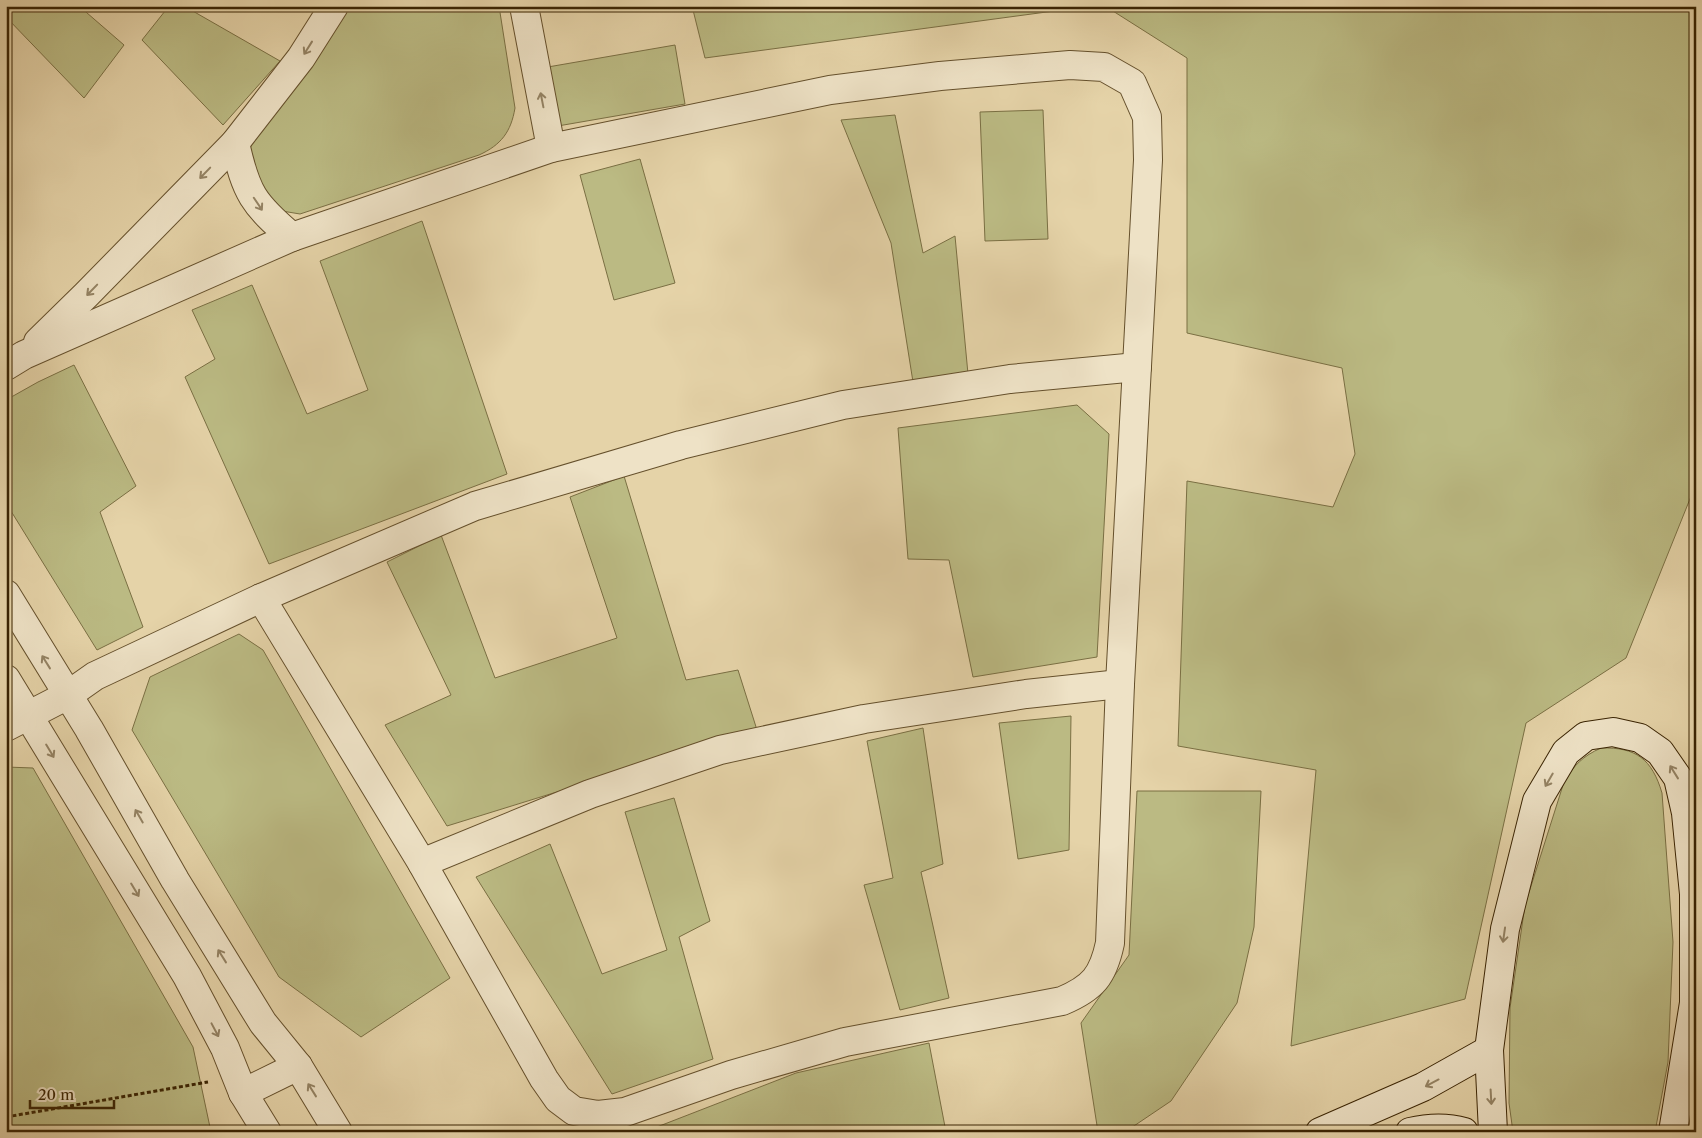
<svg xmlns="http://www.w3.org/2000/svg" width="1702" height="1138" font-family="'Libre Caslon Text',serif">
<rect width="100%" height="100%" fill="#e5d3a8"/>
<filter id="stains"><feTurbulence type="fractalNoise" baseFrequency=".004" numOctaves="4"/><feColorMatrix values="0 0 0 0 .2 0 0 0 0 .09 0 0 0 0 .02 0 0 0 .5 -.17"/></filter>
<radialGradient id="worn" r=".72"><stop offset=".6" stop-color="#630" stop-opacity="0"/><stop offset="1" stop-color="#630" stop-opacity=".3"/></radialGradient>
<!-- green -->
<g fill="#bbba83" stroke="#7a6f43">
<polygon points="6,6 79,6 124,45 84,98 6,17"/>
<polygon points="169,6 184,6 280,61 223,125 142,40"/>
<path d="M347 6H499L515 108C511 132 501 145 479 155L300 214 282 211 267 202 248 154 254 137Z"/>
<polygon points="692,6 1091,6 705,58"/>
<polygon points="1105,6 1696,6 1696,484 1626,658 1526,723 1465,999 1291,1046 1316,770 1178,746 1187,481 1333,507 1355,454 1342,368 1187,333 1187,58"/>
<polygon points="675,45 685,104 552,127 542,68"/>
<polygon points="1043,110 1048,239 985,241 980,112"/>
<polygon points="895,115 923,253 955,236 968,374 913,382 891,243 841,120"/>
<polygon points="640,159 675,283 614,300 580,175"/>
<polygon points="422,221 507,474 269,564 185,377 215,359 192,310 252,285 307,414 368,390 320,261"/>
<polygon points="74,365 136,486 100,512 143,627 97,650 6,503 6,400 38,382"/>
<polygon points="1077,405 1109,434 1097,657 973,677 949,560 908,559 898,428"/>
<polygon points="624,476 686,680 738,670 757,730 447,826 385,725 451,695 387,562 441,535 495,678 617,638 570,497"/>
<polygon points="239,634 263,650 450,978 361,1037 279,977 132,730 150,677"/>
<polygon points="1071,716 1069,850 1018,859 999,723"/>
<polygon points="923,728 943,864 921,872 949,998 900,1010 864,885 893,878 867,741"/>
<path d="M1601 748C1636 747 1652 759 1662 793L1673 942 1668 1062 1655 1132H1513L1509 1103 1510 1008 1525 905 1564 782C1574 765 1583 756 1601 748Z"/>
<polygon points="6,767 33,768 193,1047 211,1132 6,1132"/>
<polygon points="1137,791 1261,791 1254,927 1237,1003 1171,1101 1125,1132 1098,1132 1081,1023 1129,955"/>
<polygon points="674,798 710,921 679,937 713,1059 612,1094 476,877 550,844 602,974 667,950 625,812"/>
<polygon points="929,1043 946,1132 644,1132 796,1073"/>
</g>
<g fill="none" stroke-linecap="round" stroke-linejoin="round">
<defs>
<g id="street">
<polyline points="524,6 551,148"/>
<path d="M235 143C246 193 253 204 292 237"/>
<polyline points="38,342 86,295 235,143 301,58 334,6"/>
<path d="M6 366 24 355 292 237 551 148 830 90 940 76 1070 65 1104 67 1132 83 1147 117 1148 160 1120 684 1110 943C1103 976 1093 988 1062 1001L845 1042 731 1075 625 1112 598 1115 574 1111 558 1099 544 1079 422 863 261 598"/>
<polyline points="6,594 89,729 175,880 263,1023 298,1066 338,1132"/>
<polyline points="6,679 187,976 225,1048 243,1093 267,1132"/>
<polyline points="6,727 68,695 95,676 261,598 475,506 681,445 843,405 1010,379 1137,367"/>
<polyline points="422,863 590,794 720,750 864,719 1026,694 1120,684"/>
<polyline points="243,1093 298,1066"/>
</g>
<g id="secondary">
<polyline points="1320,1132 1423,1087 1489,1050"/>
<path d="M1410 1132C1427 1128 1447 1127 1464 1132"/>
<polyline points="1493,1132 1489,1050 1505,929 1537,801 1566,752 1586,736 1613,732 1640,738 1660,752 1678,778 1686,813 1694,894 1694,1003 1673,1132"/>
</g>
</defs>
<!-- street casing -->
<use href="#street" stroke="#65502c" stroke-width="30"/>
<!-- secondary casing -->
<use href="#secondary" stroke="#3a2403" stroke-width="30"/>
<!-- path -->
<polyline stroke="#3a2403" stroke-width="3" stroke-dasharray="4 2.5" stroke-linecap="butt" points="6,1117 208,1082"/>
<!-- street -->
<use href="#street" stroke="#eee2c6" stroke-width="28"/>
<!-- secondary -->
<use href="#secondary" stroke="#eee2c6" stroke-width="28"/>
</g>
<!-- one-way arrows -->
<defs><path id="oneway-shaft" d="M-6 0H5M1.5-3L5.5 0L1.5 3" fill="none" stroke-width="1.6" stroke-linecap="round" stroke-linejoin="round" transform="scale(1.25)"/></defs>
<g stroke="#948364">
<use href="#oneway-shaft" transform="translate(308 48) rotate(122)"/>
<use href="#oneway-shaft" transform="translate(542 100) rotate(-101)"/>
<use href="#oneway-shaft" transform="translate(205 173) rotate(134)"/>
<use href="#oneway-shaft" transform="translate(258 204) rotate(56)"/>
<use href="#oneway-shaft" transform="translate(92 290) rotate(134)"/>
<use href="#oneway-shaft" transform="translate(46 662) rotate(-122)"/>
<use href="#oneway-shaft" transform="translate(50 751) rotate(59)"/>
<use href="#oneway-shaft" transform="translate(1674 772) rotate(-122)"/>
<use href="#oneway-shaft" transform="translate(1549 780) rotate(120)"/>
<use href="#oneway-shaft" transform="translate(139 816) rotate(-120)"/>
<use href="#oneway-shaft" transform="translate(135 890) rotate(59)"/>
<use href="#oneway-shaft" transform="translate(1504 935) rotate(98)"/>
<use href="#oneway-shaft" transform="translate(222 956) rotate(-122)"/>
<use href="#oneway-shaft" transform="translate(215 1030) rotate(62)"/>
<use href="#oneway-shaft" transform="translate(1432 1083) rotate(152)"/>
<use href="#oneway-shaft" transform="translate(312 1090) rotate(-122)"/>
<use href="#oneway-shaft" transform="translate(1491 1097) rotate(87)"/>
</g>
<!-- margin -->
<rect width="1702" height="1138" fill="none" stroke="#e5d3a8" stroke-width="25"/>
<rect x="8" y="8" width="1687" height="1123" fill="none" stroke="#3a2403" stroke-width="2.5"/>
<rect x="12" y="12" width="1677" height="1113" fill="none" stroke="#3a2403"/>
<!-- scale -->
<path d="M30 1100v8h84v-8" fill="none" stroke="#3a2403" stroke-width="2.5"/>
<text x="38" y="1100" font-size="15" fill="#3a2403" stroke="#eee2c6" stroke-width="4" paint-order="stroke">20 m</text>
<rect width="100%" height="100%" filter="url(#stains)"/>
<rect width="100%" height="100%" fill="url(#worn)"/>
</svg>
